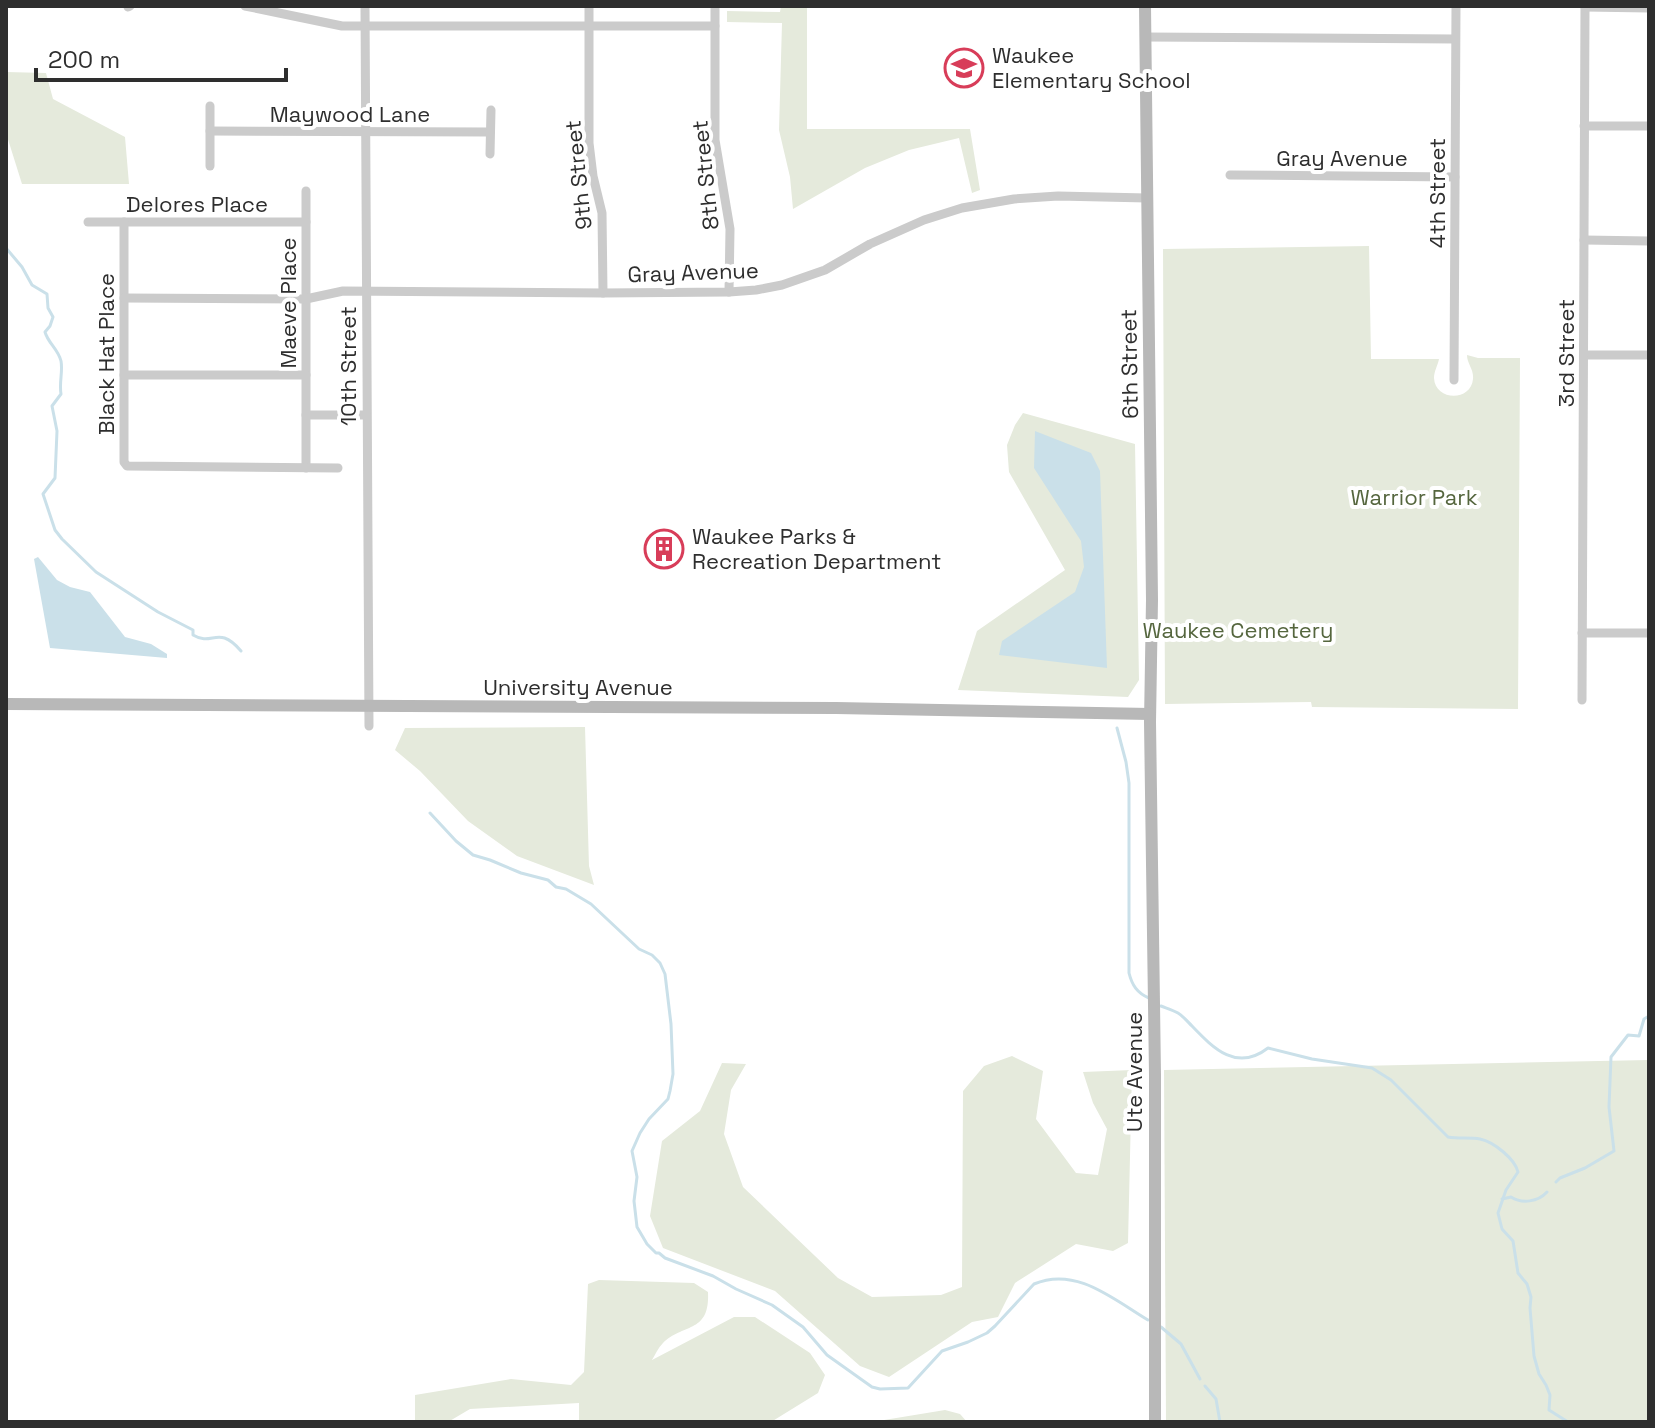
<svg xmlns="http://www.w3.org/2000/svg" width="1655" height="1428" font-family="'Space Grotesk',sans-serif">
<rect width="100%" height="100%" fill="#fff"/>
<!-- green -->
<g fill="#e5eadc">
<polygon points="781,6 807,6 807,129 970,129 980,190 972,193 959,138 909,150 865,168 793,209 790,177 779,130 782,23 727,22 727,11 780,12"/>
<polygon points="6,72 46,73 53,99 125,137 129,184 22,184 6,133"/>
<path d="M1369 246 1371 359H1439C1438 365 1434 371 1434 378 1435 401 1471 402 1473 379 1474 369 1467 364 1467 355L1478 358H1520L1518 709 1312 707 1311 702 1165 704 1163 249Z"/>
<polygon points="1023,413 1135,444 1139,680 1128,697 958,690 977,631 1065,570 1009,472 1007,445 1015,425"/>
<polygon points="585,727 589,866 594,885 517,856 468,821 420,771 395,750 405,728"/>
<polygon points="1012,1056 1043,1071 1036,1119 1076,1173 1098,1175 1107,1129 1093,1103 1083,1072 1132,1070 1128,1243 1113,1251 1076,1244 1015,1283 998,1317 972,1322 889,1377 860,1366 775,1291 663,1248 650,1216 662,1141 700,1111 722,1063 746,1064 731,1090 724,1134 743,1187 838,1278 872,1297 941,1295 962,1287 963,1091 984,1066"/>
<polygon points="1649,1060 1649,1422 1166,1422 1164,1070"/>
<path d="M599 1280 694 1283 708 1292C710 1334 683 1323 663 1343 658 1348 655 1355 652 1360L734 1317H755L810 1353 825 1375 818 1393 771 1422H579V1403L470 1409 448 1422 415 1421V1395L511 1379 571 1385 584 1372 588 1284Z"/>
<polygon points="945,1410 960,1414 967,1422 872,1422"/>
</g>
<!-- water -->
<g fill="#cae0e9">
<polygon points="1035,431 1091,453 1100,471 1107,668 999,655 1002,641 1075,592 1084,567 1081,541 1034,468"/>
<polygon points="38,557 57,580 70,587 90,592 125,637 151,644 167,654 167,658 50,648 34,559"/>
</g>
<g fill="none" stroke-linecap="round" stroke-linejoin="round">
<!-- stream -->
<g stroke="#cae0e9" stroke-width="3">
<path d="M6 248 22 267 32 285 47 294 48 308 53 317 50 326 45 332C48 343 58 349 61 361 63 372 59 382 61 394L52 406 57 431 55 478 43 494 55 530 62 539 96 572 158 612 193 630V635C213 647 218 624 241 651"/>
<path d="M1117 728 1126 762 1129 783V973C1132 985 1137 993 1149 998"/>
<path d="M430 813 456 841 473 855 490 860 521 873 548 880 556 887 566 889 591 904 639 949 652 955 660 963 665 974 671 1024 673 1074 670 1091 668 1099 649 1119 640 1133 632 1151 637 1177 634 1201 637 1227 647 1244 656 1253H659L665 1258 713 1276 736 1289 772 1305 803 1327 827 1355 872 1387 880 1389 908 1388 942 1351 968 1342 987 1333 995 1326 1034 1284C1076 1266 1113 1299 1148 1320"/>
<path d="M1161 1006C1166 1008 1173 1010 1178 1013 1183 1016 1188 1022 1192 1026 1214 1049 1237 1072 1268 1048L1312 1059 1372 1068 1391 1080 1448 1137C1459 1139 1470 1137 1480 1139 1494 1142 1515 1159 1518 1172L1506 1190 1498 1213 1502 1229 1513 1241 1518 1273 1527 1284 1531 1297 1530 1308 1534 1356 1539 1374 1546 1385 1550 1395 1549 1410 1568 1422"/>
<polyline points="1556,1182 1560,1178 1585,1168 1614,1151 1609,1107 1611,1057 1628,1035 1639,1036 1644,1019 1649,1016"/>
<path d="M1502 1199 1511 1197C1522 1204 1538 1202 1547 1192"/>
<polyline points="1161,1327 1181,1344 1200,1379"/>
<polyline points="1205,1386 1216,1399 1220,1422"/>
</g>
<!-- street -->
<g stroke="#cbcbcb" stroke-width="9">
<polyline points="245,6 342,26 715,26"/>
<polyline points="365,6 369,726"/>
<polyline points="589,6 589,143 593,176 602,213 603,293"/>
<polyline points="715,6 715,140 730,229 729,292"/>
<polyline points="128,7 130,6"/>
<polyline points="1585,7 1649,8"/>
<polyline points="1145,37 1455,39"/>
<polyline points="1584,126 1649,126"/>
<polyline points="210,131 490,132"/>
<polyline points="490,154 491,110"/>
<polyline points="210,166 210,106"/>
<polyline points="1230,175 1455,177"/>
<polyline points="306,191 306,468"/>
<polyline points="88,222 306,222"/>
<polyline points="124,222 124,462 127,466 338,468"/>
<polyline points="1584,240 1649,241"/>
<polyline points="124,298 306,299 343,291 603,293 729,292 756,290 782,285 825,270 870,244 924,220 962,208 1014,199 1058,196 1147,198"/>
<polyline points="1584,355 1649,355"/>
<polyline points="124,375 306,375"/>
<polyline points="1454,380 1456,6"/>
<polyline points="306,415 366,415"/>
<polyline points="1582,633 1649,633"/>
<polyline points="1582,700 1585,6"/>
</g>
<!-- secondary -->
<g stroke="#b8b8b8" stroke-width="12">
<polyline points="1145,6 1152,600 1150,722 1155,1075 1155,1422"/>
<polyline points="6,704 836,708 1150,714"/>
</g>
</g>
<!-- icons -->
<defs>
<symbol id="school-ring" viewBox="-11 -11 22 22"><circle r="9.5" fill="#fff" stroke="#d83d59" stroke-width="1.5"/><path d="M0-5L7-2L0 1L-7-2ZM-4 1L0 2.5L4 1V4Q0 6-4 4Z" fill="#d83d59"/></symbol>
<symbol id="building-ring" viewBox="-11 -11 22 22"><circle r="9.5" fill="#fff" stroke="#d83d59" stroke-width="1.5"/><path d="M-4-6H4V6H1V3H-1V6H-4ZM-2.5-4.3h1.7v1.8h-1.7ZM.8-4.3h1.7v1.8H.8ZM-2.5-1h1.7V.8h-1.7ZM.8-1h1.7V.8H.8Z" fill="#d83d59"/></symbol>
</defs>
<g fill-rule="evenodd">
<use href="#school-ring" x="942" y="46" width="44" height="44"/>
<use href="#building-ring" x="642" y="527" width="44" height="44"/>
</g>
<g text-anchor="middle" stroke-width="8" stroke-linejoin="round" paint-order="stroke">
<!-- poi labels -->
<g font-size="22" fill="#2e2e2e" stroke="#fff" text-anchor="start">
<text x="992" y="63">Waukee<tspan x="992" dy="25">Elementary School</tspan></text>
<text x="692" y="544">Waukee Parks &amp;<tspan x="692" dy="25">Recreation Department</tspan></text>
</g>
<!-- street labels -->
<g font-size="22" fill="#2e2e2e" stroke="#fff">
<text x="350" y="122">Maywood Lane</text>
<text x="1342" y="166">Gray Avenue</text>
<text transform="translate(578 175) rotate(-96)" y="8">9th Street</text>
<text transform="translate(705 175) rotate(-96)" y="8">8th Street</text>
<text transform="translate(1437 193) rotate(-90)" y="8">4th Street</text>
<text x="197" y="212">Delores Place</text>
<text transform="translate(693 272) rotate(-2)" y="8">Gray Avenue</text>
<text transform="translate(288 303) rotate(-90)" y="8">Maeve Place</text>
<text transform="translate(1566 353) rotate(-90)" y="8">3rd Street</text>
<text transform="translate(106 354) rotate(-90)" y="8">Black Hat Place</text>
<text transform="translate(1129 364) rotate(-91)" y="8">6th Street</text>
<text transform="translate(348 366) rotate(-90)" y="8">10th Street</text>
<text x="578" y="695">University Avenue</text>
<text transform="translate(1134 1072) rotate(-90)" y="8">Ute Avenue</text>
</g>
<!-- park labels -->
<g font-size="22" fill="#55663e" stroke="#fff">
<text x="1414" y="505">Warrior Park</text>
<text x="1238" y="638">Waukee Cemetery</text>
</g>
</g>
<!-- border -->
<rect width="1655" height="1428" fill="none" stroke="#2e2e2e" stroke-width="16"/>
<!-- scale -->
<path d="M36 68v12h250v-12" fill="none" stroke="#2e2e2e" stroke-width="4"/>
<text x="48" y="68" font-size="24" fill="#2e2e2e" stroke="#ffffff" stroke-width="6" paint-order="stroke">200 m</text>
</svg>
